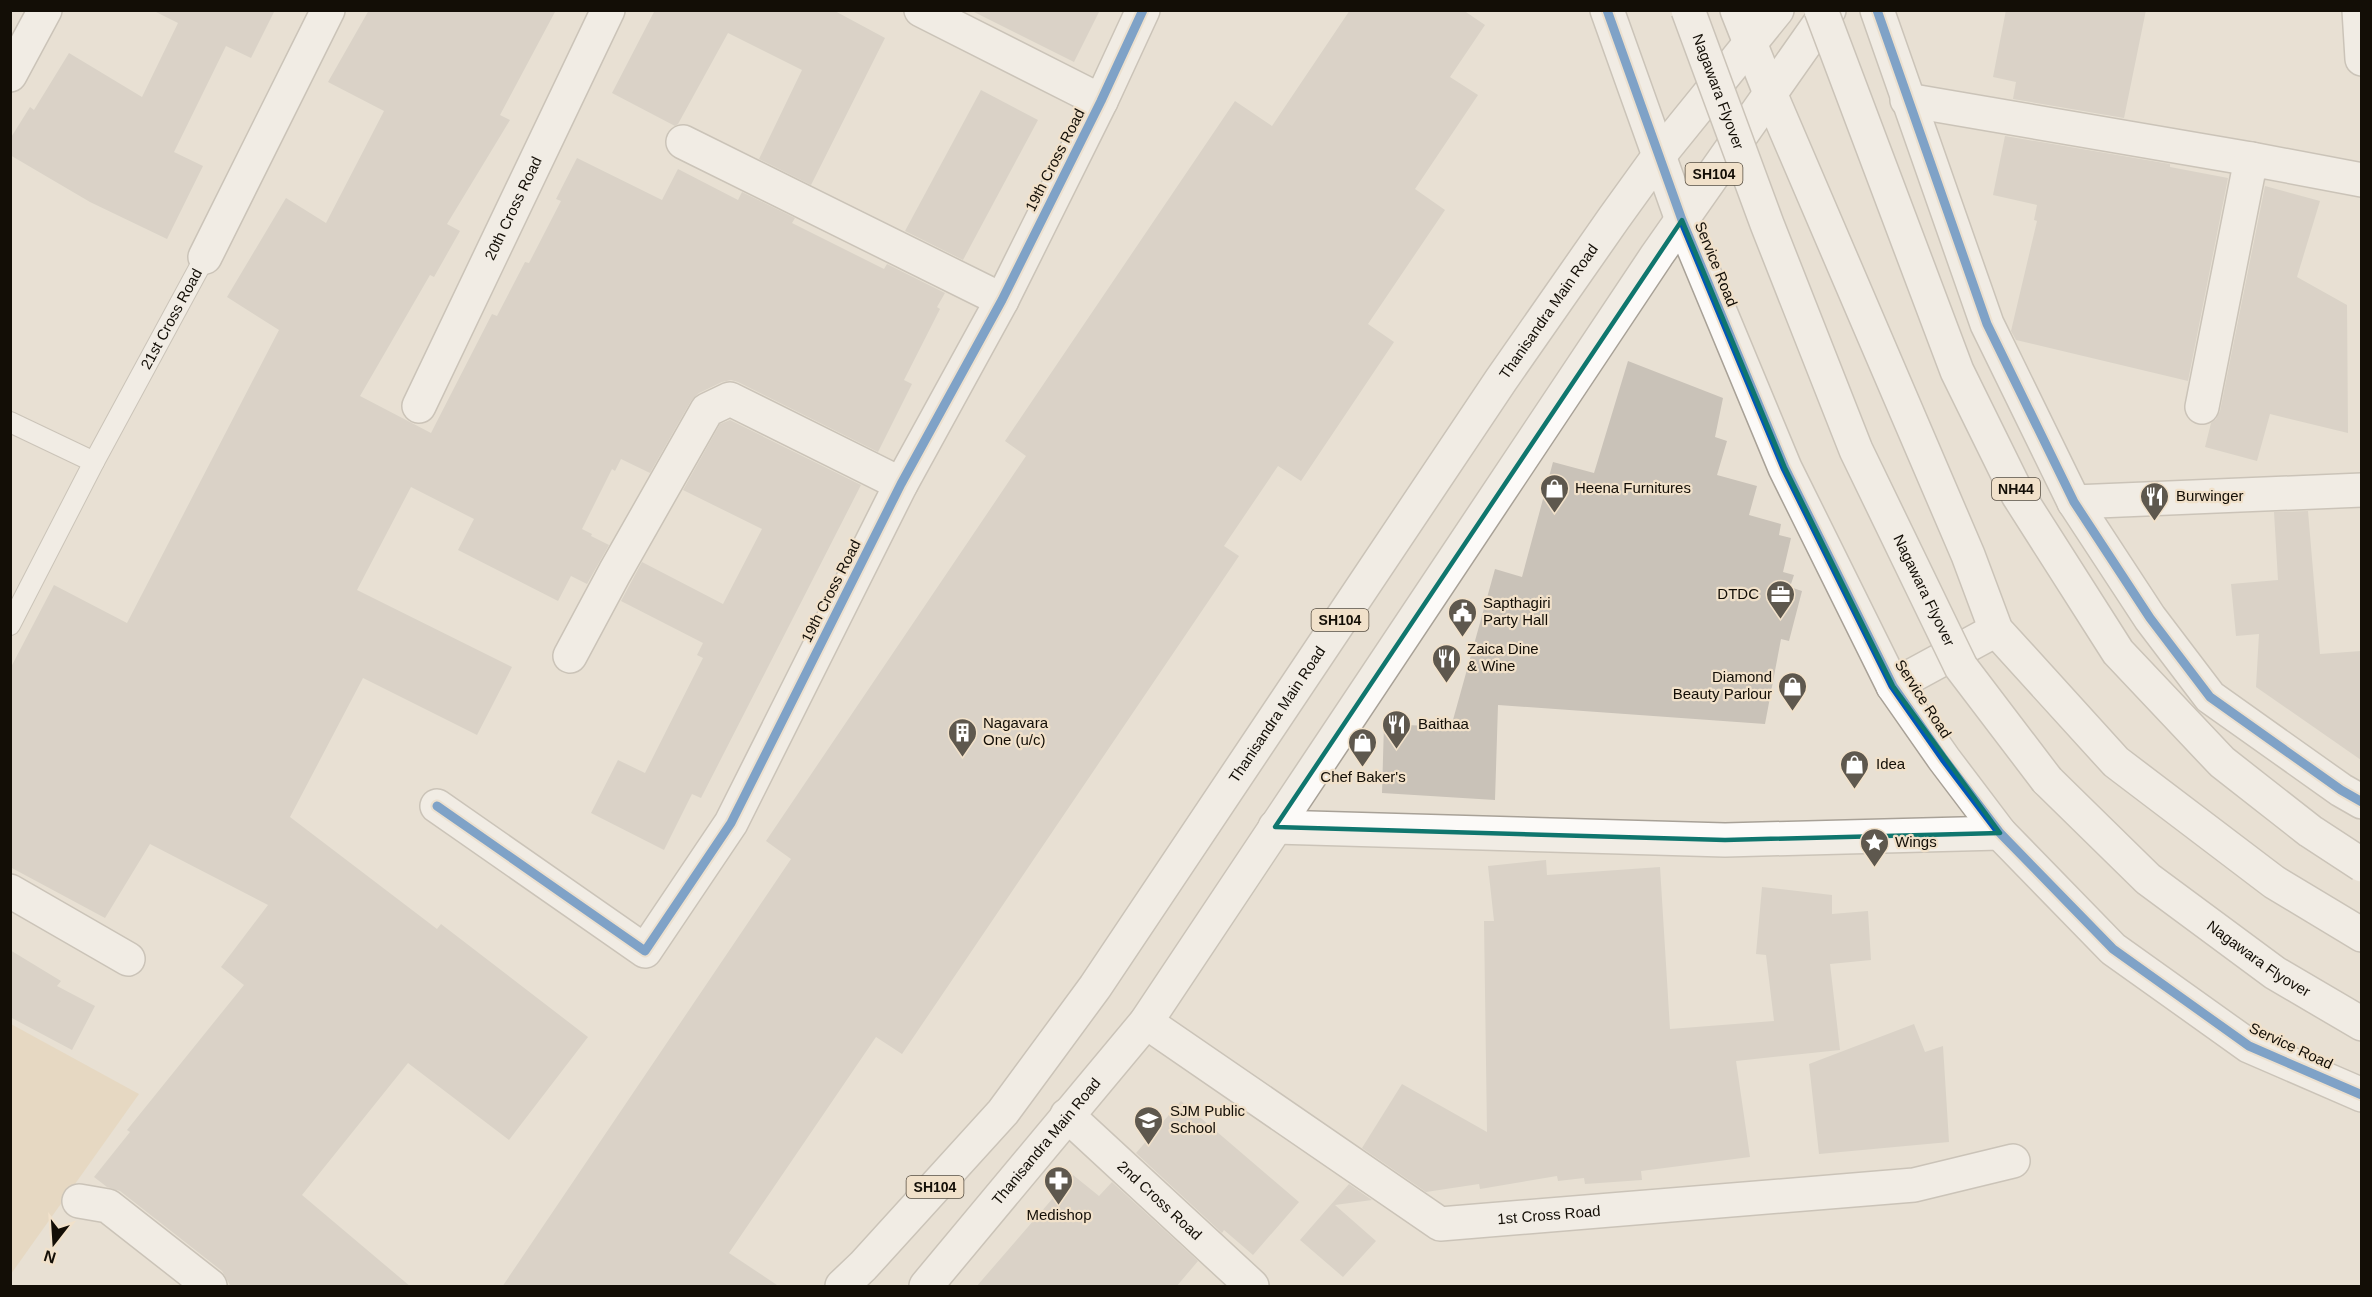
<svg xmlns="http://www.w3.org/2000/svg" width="2372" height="1297" font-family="Helvetica,sans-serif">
<rect width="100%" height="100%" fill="#e8e0d3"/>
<!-- green -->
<polygon fill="#e5cfae" points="11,1024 139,1094 11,1274"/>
<!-- building -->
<g fill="#c9c2b8">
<polygon points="152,10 275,10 251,58 226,46 174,152 203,166 167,239 90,202 10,155 10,139 30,107 34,110 69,53 142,97 178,23"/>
<polygon points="369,10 556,10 500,115 510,120 447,224 460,231 434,277 430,275 360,396 431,433 492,314 497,316 525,262 529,263 561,201 556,199 577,158 662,200 678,169 738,200 742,192 795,218 792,223 884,269 887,264 945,293 937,307 940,309 904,380 912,384 878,452 738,382 731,380 722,382 699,393 691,401 650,473 621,459 615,471 612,469 582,529 592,534 591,536 609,545 587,584 571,576 558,601 458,550 474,519 411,487 357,590 512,667 477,735 363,678 290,817 437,929 441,924 588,1037 509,1140 408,1063 302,1195 411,1287 231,1287 222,1271 120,1191 107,1187 94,1177 130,1132 127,1130 244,985 221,967 268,905 150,844 105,918 10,867 10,669 54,585 127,623 279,330 227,297 286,198 326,223 384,111 328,82"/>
<polygon points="655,10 833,10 885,38 811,185 759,159 802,70 728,33 678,124 675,126 612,93"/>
<polygon points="970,10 1100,10 1074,62"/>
<polygon points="1350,10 1463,10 1485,25 1450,77 1478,95 1415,189 1445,210 1368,324 1394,342 1301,481 1278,466 1224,546 1239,556 902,1054 876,1037 729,1253 780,1287 502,1287 791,859 766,841 1026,456 1005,441 1235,101 1272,126"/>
<polygon points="2006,10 2146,10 2124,118 2013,99 2016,82 1993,77"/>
<polygon points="981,90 1038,120 963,260 905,231"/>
<polygon points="2005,136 2170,164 2170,167 2228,178 2188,381 2016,340 2011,331 2037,221 2034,220 2037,205 1993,195"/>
<polygon points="2265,186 2320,201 2297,277 2347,305 2348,433 2270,414 2257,461 2205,447 2211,423 2216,419 2220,411"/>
<polygon points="1628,361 1723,398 1715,437 1727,441 1717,475 1757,486 1749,515 1781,524 1779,535 1791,538 1783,572 1794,575 1790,587 1802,591 1789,641 1781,639 1765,724 1498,705 1495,800 1382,793 1384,724 1451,727 1495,569 1522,577 1553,462 1594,473"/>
<polygon points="730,420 861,485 701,798 692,794 664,850 591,813 618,760 645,773 703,658 697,655 703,643 621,601 642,562 723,604 762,529 683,490 720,424"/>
<polygon points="2308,511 2320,654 2361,651 2361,760 2256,687 2259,634 2236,636 2231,584 2278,580 2274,512"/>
<polygon points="1546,860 1547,875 1660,867 1670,1029 1774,1021 1766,955 1756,954 1762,887 1832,895 1832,914 1868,911 1871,960 1830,964 1840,1050 1736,1061 1750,1157 1641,1171 1642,1180 1585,1184 1584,1178 1558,1181 1557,1176 1480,1189 1479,1184 1426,1192 1362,1148 1402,1084 1487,1132 1484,921 1494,921 1488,866"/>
<polygon points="10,950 61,981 57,986 95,1006 72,1050 10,1017"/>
<polygon points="1914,1024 1925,1052 1943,1046 1949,1142 1819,1154 1809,1064"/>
<polygon points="1181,1101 1299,1202 1253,1255 1224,1230 1222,1233 1136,1153"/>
<polygon points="1073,1175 1099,1196 1112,1182 1198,1261 1176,1287 976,1287"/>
<polygon points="1349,1184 1372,1200 1335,1205 1376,1241 1343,1277 1300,1240"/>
</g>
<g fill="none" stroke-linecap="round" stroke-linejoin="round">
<defs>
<g id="service">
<polyline points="10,422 94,462"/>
<path id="s1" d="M10 625 94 462 205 257"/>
</g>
<g id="minor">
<polyline points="921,10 1101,101"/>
<polyline points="2359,10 2362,59"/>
<polyline points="10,75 45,10"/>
<polyline points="1907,100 2251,159"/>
<polyline points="683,142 1002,300"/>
<polyline points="205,257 328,10"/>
<path id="s2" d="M419 406 608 10"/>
<polyline points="2202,407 2251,159 2362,180"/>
<polyline points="2074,502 2362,490"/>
<polyline points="570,656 615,572 707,410 730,399 901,484"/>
<polyline points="437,806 645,951 731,823 901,484 1002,300 1101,101 1143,10"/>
<polyline points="1275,827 1725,840 2000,833"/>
<polyline points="10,891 128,959"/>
<path id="s3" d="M1146 1022 1440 1224 1914 1185 2013 1161"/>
<path id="s4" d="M1067 1115 1252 1286"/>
<polyline points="79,1201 108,1206 210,1286"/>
</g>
<g id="tertiary">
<polyline points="1607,10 1682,220 1785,468 1893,686 1944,759 2000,833 2113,949 2249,1046 2362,1095"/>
<polyline points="1737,10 1770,93 1968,555 1996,630 2116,762 2274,882 2362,935"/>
<polyline points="1877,10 1987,324 2074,502 2150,618 2210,697 2341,790 2362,802"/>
</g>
<g id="primary">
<path id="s5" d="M842 1286 863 1266 1003 1112 1095 987 1501 380 1614 218 1658 157 1777 10"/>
<path id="s6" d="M926 1286 1146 1022 1657 255 1829 10"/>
</g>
<g id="trunk">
<polyline points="1893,686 1996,630"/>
<path id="s7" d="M2047 780 2148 879 2275 973 2362 1024"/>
</g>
</defs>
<!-- service casing -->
<use href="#service" stroke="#a8a197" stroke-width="22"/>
<!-- minor casing -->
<use href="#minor" stroke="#a8a197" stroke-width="36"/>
<!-- tertiary casing -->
<use href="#tertiary" stroke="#a8a197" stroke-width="36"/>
<!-- primary casing -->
<use href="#primary" stroke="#a8a197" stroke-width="36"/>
<!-- trunk casing -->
<use href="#trunk" stroke="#a8a197" stroke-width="36"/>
<!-- service -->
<use href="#service" stroke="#fcfaf8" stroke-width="20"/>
<!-- minor -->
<use href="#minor" stroke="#fcfaf8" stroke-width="33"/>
<!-- tertiary -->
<use href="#tertiary" stroke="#fcfaf8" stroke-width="33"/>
<!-- primary -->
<use href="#primary" stroke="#fcfaf8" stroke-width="33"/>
<!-- trunk -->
<use href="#trunk" stroke="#fcfaf8" stroke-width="33"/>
<defs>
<g id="trunk-bridge">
<path id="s8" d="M1688 10 1767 224 1856 450 1961 667 2047 780"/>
<polyline points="1821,10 1957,371 2018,495 2118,652 2222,762 2310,831 2362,865"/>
</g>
</defs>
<!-- trunk-bridge casing -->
<use href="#trunk-bridge" stroke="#a8a197" stroke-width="36" stroke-linecap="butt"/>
<!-- trunk-bridge -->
<use href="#trunk-bridge" stroke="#fcfaf8" stroke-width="33"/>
<defs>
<g id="cycleway">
<polyline points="1607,10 1682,220 1785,468 1893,686 1944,759 2000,833 2113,949 2249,1046 2362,1095"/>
<polyline points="1877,10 1987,324 2074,502 2150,618 2210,697 2341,790 2362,802"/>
<polyline points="437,806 645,951 731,823 901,484 1002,300 1101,101 1143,10"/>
</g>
</defs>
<!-- cycleway casing -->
<use href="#cycleway" stroke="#f1e1ca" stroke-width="13"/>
<!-- cycleway -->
<use href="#cycleway" stroke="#0057b8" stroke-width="9"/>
</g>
<!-- marked area -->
<path d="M0 0H2372V1297H0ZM1682 220 1785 468 1893 686 2000 833 1725 840 1275 827Z" fill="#e8e0d3" fill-opacity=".55" fill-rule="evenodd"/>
<path fill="none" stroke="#0f766e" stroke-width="4.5" stroke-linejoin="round" d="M1682 220 1785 468 1893 686 2000 833 1725 840 1275 827Z"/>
<!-- icons -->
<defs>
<symbol id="shop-pin" viewBox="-11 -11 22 30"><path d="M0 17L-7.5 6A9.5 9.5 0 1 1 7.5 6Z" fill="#5e584e" stroke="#f1e1ca"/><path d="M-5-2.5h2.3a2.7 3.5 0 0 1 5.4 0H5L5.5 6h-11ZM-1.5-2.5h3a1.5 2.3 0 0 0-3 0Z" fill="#fff"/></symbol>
<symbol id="restaurant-pin" viewBox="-11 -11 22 30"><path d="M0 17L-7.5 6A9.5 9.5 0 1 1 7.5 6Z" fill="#5e584e" stroke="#f1e1ca"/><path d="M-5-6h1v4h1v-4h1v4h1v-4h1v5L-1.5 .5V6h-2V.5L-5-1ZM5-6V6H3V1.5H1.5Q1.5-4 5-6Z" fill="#fff"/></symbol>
<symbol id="office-pin" viewBox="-11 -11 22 30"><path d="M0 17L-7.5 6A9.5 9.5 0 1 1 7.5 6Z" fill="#5e584e" stroke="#f1e1ca"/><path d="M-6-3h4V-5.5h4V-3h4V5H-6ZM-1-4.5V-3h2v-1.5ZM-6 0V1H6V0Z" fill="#fff"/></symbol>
<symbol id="civic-pin" viewBox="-11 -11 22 30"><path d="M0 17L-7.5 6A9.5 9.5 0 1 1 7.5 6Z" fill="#5e584e" stroke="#f1e1ca"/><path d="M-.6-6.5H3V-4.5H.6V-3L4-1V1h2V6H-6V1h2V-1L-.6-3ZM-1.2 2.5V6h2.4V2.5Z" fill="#fff"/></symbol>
<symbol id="building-pin" viewBox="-11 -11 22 30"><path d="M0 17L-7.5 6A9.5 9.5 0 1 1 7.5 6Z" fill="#5e584e" stroke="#f1e1ca"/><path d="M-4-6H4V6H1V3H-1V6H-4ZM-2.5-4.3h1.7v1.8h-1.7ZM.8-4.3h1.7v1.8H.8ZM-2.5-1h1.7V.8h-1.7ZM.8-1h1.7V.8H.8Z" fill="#fff"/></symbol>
<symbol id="sight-pin" viewBox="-11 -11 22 30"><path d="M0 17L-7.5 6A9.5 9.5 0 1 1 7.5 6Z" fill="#5e584e" stroke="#f1e1ca"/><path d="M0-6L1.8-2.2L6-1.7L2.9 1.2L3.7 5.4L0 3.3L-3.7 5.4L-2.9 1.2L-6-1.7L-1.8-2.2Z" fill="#fff"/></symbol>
<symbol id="school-pin" viewBox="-11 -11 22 30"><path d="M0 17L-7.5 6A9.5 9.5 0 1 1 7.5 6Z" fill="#5e584e" stroke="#f1e1ca"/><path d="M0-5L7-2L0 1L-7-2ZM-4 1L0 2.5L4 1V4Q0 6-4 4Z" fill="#fff"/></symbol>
<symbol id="pharmacy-pin" viewBox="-11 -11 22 30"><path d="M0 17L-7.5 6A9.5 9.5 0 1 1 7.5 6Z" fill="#5e584e" stroke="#f1e1ca"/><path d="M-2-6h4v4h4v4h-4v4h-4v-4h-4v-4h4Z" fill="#fff"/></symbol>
</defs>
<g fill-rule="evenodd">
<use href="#shop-pin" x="1538" y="472" width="33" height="45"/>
<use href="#restaurant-pin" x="2138" y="480" width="33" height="45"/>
<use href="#office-pin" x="1764" y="578" width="33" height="45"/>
<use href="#civic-pin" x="1446" y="596" width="33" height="45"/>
<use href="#restaurant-pin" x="1430" y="642" width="33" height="45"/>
<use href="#shop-pin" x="1776" y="670" width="33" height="45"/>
<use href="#restaurant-pin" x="1380" y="708" width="33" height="45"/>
<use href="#building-pin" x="946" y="716" width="33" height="45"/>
<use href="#shop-pin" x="1346" y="726" width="33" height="45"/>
<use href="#shop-pin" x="1838" y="748" width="33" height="45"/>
<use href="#sight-pin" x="1858" y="826" width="33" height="45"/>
<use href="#school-pin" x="1132" y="1104" width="33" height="45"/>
<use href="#pharmacy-pin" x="1042" y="1164" width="33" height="45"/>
</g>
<g text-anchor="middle" stroke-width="4.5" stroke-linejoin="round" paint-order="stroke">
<!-- shield labels -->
<g fill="#f1e1ca" stroke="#564d41" stroke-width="1.5">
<rect x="1685.5" y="163" width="57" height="22" rx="4.5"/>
<rect x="1992" y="478" width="48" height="22" rx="4.5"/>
<rect x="1311.5" y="609" width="57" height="22" rx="4.5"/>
<rect x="906.5" y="1176" width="57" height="22" rx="4.5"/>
</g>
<g font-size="14" font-weight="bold" fill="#130e06">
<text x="1714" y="179">SH104</text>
<text x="2016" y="494">NH44</text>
<text x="1340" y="625">SH104</text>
<text x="935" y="1192">SH104</text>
</g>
<!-- street labels -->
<g font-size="15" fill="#130e06" stroke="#f1e1ca">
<text dy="5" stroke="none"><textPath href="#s8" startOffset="87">Nagawara Flyover</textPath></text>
<text transform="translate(1055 160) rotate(-63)" y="5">19th Cross Road</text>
<text dy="5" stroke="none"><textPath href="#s2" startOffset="219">20th Cross Road</textPath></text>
<text transform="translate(1716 264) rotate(68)" y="5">Service Road</text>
<text dy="5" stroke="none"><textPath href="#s5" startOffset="1206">Thanisandra Main Road</textPath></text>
<text dy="5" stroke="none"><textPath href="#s1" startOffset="346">21st Cross Road</textPath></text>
<text dy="5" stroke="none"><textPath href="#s8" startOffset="627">Nagawara Flyover</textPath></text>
<text transform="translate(831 591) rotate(-63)" y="5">19th Cross Road</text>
<text transform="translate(1923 699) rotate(57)" y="5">Service Road</text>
<text dy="5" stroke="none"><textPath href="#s5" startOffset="720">Thanisandra Main Road</textPath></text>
<text dy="5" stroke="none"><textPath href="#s7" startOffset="278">Nagawara Flyover</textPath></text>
<text transform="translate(2291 1046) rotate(25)" y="5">Service Road</text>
<text dy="5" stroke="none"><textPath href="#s6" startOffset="188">Thanisandra Main Road</textPath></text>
<text dy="5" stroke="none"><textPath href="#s4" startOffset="126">2nd Cross Road</textPath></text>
<text dy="5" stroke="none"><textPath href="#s3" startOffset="466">1st Cross Road</textPath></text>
</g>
<!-- poi labels -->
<g font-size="15" fill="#130e06" stroke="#f1e1ca" text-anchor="start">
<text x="1575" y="493">Heena Furnitures</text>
<text x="2176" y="501">Burwinger</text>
<text x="1759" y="599" text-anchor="end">DTDC</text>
<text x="1483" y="608">Sapthagiri<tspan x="1483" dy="17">Party Hall</tspan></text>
<text x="1467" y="654">Zaica Dine<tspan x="1467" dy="17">&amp; Wine</tspan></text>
<text x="1772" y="682" text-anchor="end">Diamond<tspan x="1772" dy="17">Beauty Parlour</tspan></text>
<text x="983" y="728">Nagavara<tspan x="983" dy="17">One (u/c)</tspan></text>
<text x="1418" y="729">Baithaa</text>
<text x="1876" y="769">Idea</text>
<text x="1363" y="782" text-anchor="middle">Chef Baker's</text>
<text x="1895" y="847">Wings</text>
<text x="1170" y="1116">SJM Public<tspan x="1170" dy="17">School</tspan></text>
<text x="1059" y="1220" text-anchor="middle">Medishop</text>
</g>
</g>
<!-- border -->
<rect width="2372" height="1297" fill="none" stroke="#130e06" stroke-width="24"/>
<!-- north arrow -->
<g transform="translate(54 1243) rotate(197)" stroke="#f1e1ca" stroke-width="4.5" paint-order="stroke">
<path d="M0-4.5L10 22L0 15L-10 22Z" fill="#130e06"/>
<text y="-9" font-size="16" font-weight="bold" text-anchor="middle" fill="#130e06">N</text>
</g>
</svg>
